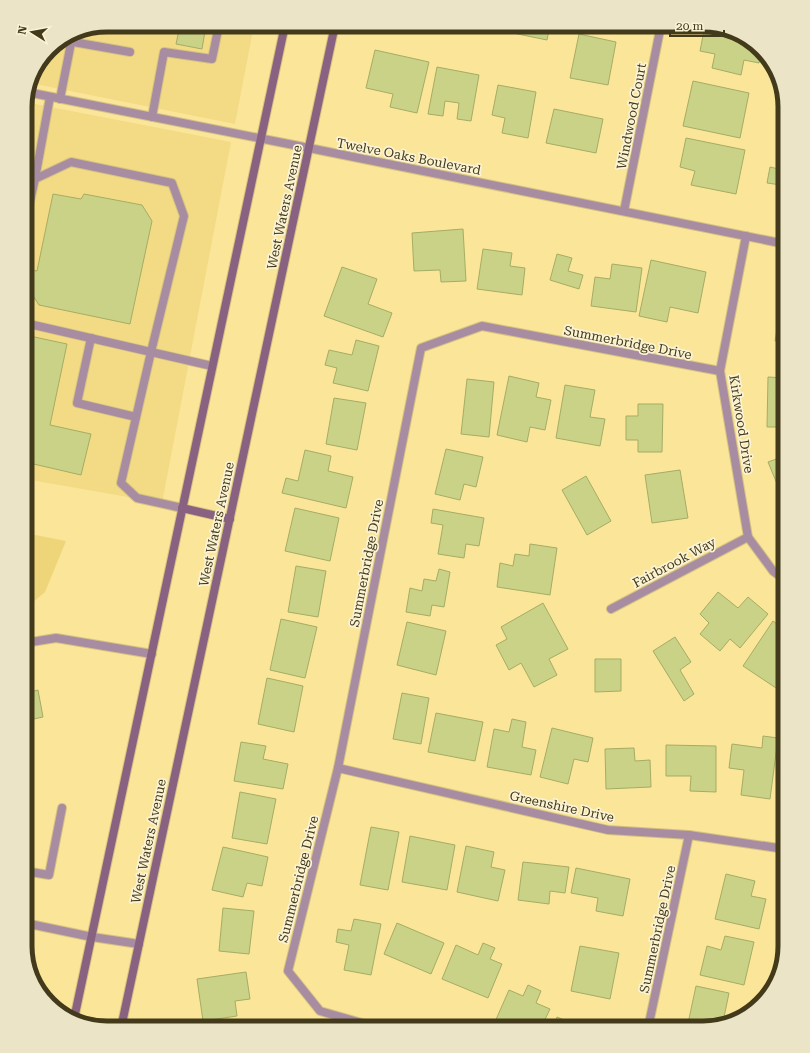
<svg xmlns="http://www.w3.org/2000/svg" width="810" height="1053" font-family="'Roboto Serif',serif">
<rect width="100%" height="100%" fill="#fae599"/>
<!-- built -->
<g fill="#f3db86">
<polygon points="107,25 254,25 235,124 30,83 33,71 53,45 76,31"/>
<polygon points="25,102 231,142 162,503 25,479"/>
</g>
<!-- green -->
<polygon fill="#efd579" points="25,533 66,541 45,592 25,609"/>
<!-- building -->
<g fill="#cad287" stroke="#a5ad63">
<polygon points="166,25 206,25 202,49 176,44 179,30 166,28"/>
<polygon points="505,25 550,25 547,40 503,31"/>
<polygon points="705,25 744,36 761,52 759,63 744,60 741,75 712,68 715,54 700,51"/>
<polygon points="579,34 616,42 608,85 570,78"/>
<polygon points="375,50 429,62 417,113 390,107 393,94 366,88"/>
<polygon points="437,67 479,75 471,121 457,119 459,103 445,101 443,116 428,114"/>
<polygon points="693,81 749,93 740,138 683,126"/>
<polygon points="498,85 536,92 528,138 502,133 505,118 492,115"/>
<polygon points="554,109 603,119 596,153 546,143"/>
<polygon points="686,138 745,150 736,194 691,185 695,171 680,167"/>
<polygon points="785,161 785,202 778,201 781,185 767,183 770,167 783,170"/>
<polygon points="53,194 81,199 84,194 142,205 152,221 130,324 39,305 32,294 25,293 25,269 37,271"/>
<polygon points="463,229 466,281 441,282 440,270 414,271 412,233"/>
<polygon points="483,249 512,253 510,266 525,268 522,295 477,289"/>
<polygon points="557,254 572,258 568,271 583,275 579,289 550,280"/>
<polygon points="651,260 706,272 698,313 670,307 667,322 639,316"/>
<polygon points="612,264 642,268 636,312 591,306 595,277 610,279"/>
<polygon points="342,267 377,279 368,304 392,313 383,337 324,316"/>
<polygon points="779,318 785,319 785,343 775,341"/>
<polygon points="25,335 67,344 50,425 91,434 81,475 25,462"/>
<polygon points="356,340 379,346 368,391 333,383 337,368 325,365 329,350 352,355"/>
<polygon points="509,376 539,383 536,397 551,400 545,430 530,427 527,442 497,435"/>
<polygon points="768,377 785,378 785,427 767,427"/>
<polygon points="467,379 494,382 489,437 461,434"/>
<polygon points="565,385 595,390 590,417 605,419 600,446 556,438"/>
<polygon points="334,398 366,403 357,450 326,444"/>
<polygon points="638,404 663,404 662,452 638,452 638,440 626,440 626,416 638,416"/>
<polygon points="446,449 483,457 476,487 464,484 460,500 435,494"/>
<polygon points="305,450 331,456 328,471 353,477 346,508 282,493 286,478 298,481"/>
<polygon points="785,456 785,488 780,491 768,462"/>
<polygon points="680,470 688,518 652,523 645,475"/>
<polygon points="586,476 611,521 587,535 562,490"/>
<polygon points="295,508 339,518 330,561 285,551"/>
<polygon points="433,509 484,518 479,546 466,544 464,558 438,554 443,525 431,523"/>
<polygon points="530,544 557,548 550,595 497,587 500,563 513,566 515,554 529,556"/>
<polygon points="296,566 326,571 318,617 288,612"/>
<polygon points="439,569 450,572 444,607 432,605 430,616 406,612 410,588 422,591 424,579 436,581"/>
<polygon points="718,592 738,608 748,597 768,614 740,648 730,639 720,651 700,634 709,623 700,614"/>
<polygon points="543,603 568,649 549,659 557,675 534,687 521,663 509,670 496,645 507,639 501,627"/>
<polygon points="281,619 317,627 305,678 270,670"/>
<polygon points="773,621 785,630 785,681 779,690 743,666"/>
<polygon points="407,622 446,631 436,675 397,665"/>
<polygon points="675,637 691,662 680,670 694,694 684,701 653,651"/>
<polygon points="595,659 621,659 621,691 595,692"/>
<polygon points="267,678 303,686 294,732 258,724"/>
<polygon points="38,690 43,717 25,721 25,693"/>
<polygon points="402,693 429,698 421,744 393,739"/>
<polygon points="436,713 483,722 475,761 428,752"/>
<polygon points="512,719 526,722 522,747 536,750 531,775 487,767 494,729 509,732"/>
<polygon points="552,728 593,738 588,762 574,759 568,784 540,777"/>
<polygon points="763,736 778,738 770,799 741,795 744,770 729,768 732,744 762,748"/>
<polygon points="241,742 266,746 263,759 288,764 283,789 234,781"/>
<polygon points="666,745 716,746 716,792 690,791 691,776 666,776"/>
<polygon points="634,748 635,761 650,760 651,787 606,789 605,749"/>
<polygon points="240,792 276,799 267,844 232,838"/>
<polygon points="371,827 399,832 388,890 360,885"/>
<polygon points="410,836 455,845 447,890 402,882"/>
<polygon points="466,846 494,852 491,867 505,870 498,901 457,892"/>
<polygon points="223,847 268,857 262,886 247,883 243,897 212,890"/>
<polygon points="523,862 569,867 565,893 550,891 549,904 518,900"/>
<polygon points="576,868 630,879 623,916 596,911 598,898 571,893"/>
<polygon points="726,874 755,881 751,896 766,899 759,929 715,919"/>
<polygon points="223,908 254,911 249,954 219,951"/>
<polygon points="354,919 381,924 371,975 344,970 349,945 336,942 338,929 351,931"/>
<polygon points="397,923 444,943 431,974 384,954"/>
<polygon points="725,936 754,942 744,985 700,975 707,946 721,950"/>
<polygon points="483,943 495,948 490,959 502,964 488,998 442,979 456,945 478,955"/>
<polygon points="580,946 619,953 610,999 571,991"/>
<polygon points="246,972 250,999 235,1001 237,1016 203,1021 197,979"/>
<polygon points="528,985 541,991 536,1003 550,1009 541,1028 503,1028 494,1024 509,990 523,996"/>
<polygon points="696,986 729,993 723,1022 704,1028 687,1028"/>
<polygon points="557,1017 584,1028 553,1028"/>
</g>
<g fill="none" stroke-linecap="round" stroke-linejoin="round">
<defs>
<g id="lane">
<polyline points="62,40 130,52"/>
<polyline points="60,99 73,33"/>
<polyline points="152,117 164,52 212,59 219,25"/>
<polyline points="35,179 71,162 172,183 184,216 151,352 212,366"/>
<polyline points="25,224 35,179 50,97"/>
<polyline points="25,323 151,352 121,483 137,498 182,508"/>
<polyline points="91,338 77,403 136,417"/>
<polyline points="25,871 49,875 62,808"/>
</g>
<g id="street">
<polyline points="27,92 309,148 785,244"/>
<polyline points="624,211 661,25"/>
<polyline points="746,236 720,371 748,537 773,571 785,580"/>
<polyline points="611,609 748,537"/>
<polyline points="25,643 56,638 152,654"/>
<polyline points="338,768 608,830 689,835 785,849"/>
<polyline points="25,923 92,937 139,944"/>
<polyline points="379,1028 320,1011 288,971 338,768 421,348 482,326 720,371"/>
<polyline points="648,1028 689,835"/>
</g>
<g id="secondary">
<polyline points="182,508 230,519"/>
<polyline points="74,1019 285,25"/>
<polyline points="121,1028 335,25"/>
</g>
</defs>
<!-- lane casing -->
<use href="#lane" stroke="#d5c380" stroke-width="10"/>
<!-- street casing -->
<use href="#street" stroke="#d5c380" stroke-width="10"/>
<!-- secondary casing -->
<use href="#secondary" stroke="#d5c380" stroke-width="10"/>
<!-- lane -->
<use href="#lane" stroke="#a88da2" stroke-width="8"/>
<!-- street -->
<use href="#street" stroke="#a88da2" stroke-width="8"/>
<!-- secondary -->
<use href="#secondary" stroke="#896281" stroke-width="8"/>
</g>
<g text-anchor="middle" stroke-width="3.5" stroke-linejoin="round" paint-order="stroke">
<!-- street labels -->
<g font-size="13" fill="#423a1a" stroke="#fbf3d5">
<text transform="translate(631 116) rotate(-79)" y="5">Windwood Court</text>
<text transform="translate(409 156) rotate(11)" y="5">Twelve Oaks Boulevard</text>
<text transform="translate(284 207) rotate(-78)" y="5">West Waters Avenue</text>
<text transform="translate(628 342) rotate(11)" y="5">Summerbridge Drive</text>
<text transform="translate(742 424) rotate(81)" y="5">Kirkwood Drive</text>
<text transform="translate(216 524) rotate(-78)" y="5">West Waters Avenue</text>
<text transform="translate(674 562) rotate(-28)" y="5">Fairbrook Way</text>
<text transform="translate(366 563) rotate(-79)" y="5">Summerbridge Drive</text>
<text transform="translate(562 806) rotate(12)" y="5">Greenshire Drive</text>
<text transform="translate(148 841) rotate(-78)" y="5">West Waters Avenue</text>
<text transform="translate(298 879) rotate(-76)" y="5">Summerbridge Drive</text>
<text transform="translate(657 929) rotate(-78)" y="5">Summerbridge Drive</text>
</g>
</g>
<!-- crop -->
<path d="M0 0H810V1053H0ZM107 32H703A75 75 0 0 1 778 107V946A75 75 0 0 1 703 1021H107A75 75 0 0 1 32 946V107A75 75 0 0 1 107 32Z" fill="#ece4c6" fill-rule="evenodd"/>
<path fill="none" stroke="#423a1a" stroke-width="5" d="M107 32H703A75 75 0 0 1 778 107V946A75 75 0 0 1 703 1021H107A75 75 0 0 1 32 946V107A75 75 0 0 1 107 32Z"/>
<!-- north arrow -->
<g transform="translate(32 32) rotate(281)" stroke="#fbf3d5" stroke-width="3" paint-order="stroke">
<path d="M0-3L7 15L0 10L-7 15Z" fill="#423a1a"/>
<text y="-6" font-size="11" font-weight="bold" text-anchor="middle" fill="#423a1a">N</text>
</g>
<!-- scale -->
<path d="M670 30v6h54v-6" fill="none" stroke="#423a1a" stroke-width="2"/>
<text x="676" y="30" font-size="12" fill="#423a1a" stroke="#fbf3d5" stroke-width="3" paint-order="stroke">20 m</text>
</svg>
